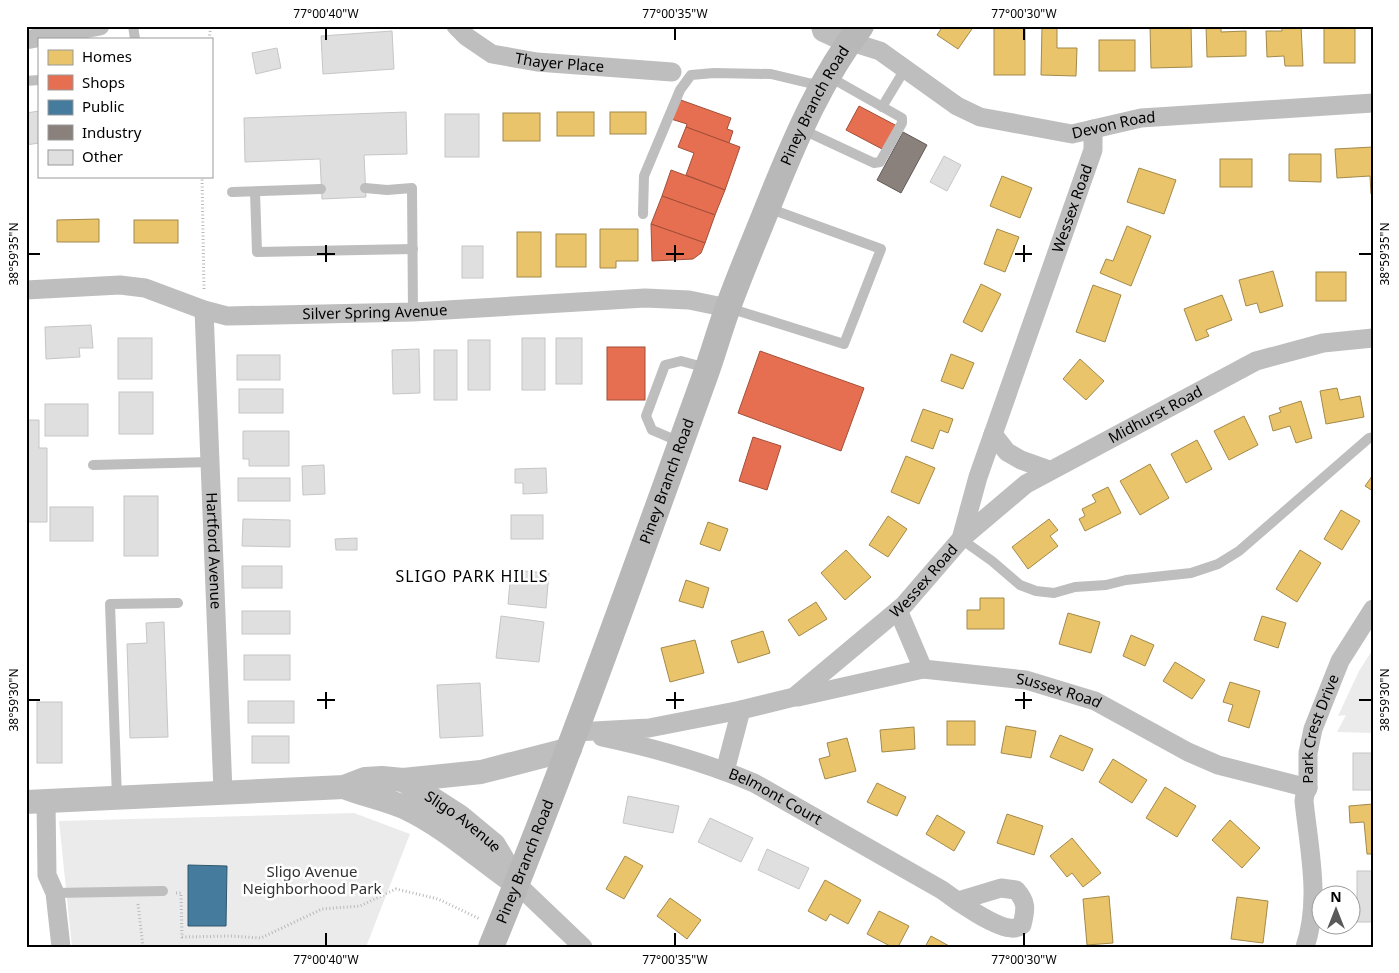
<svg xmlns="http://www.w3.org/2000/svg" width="1399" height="973" font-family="'Noto Sans',sans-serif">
<rect width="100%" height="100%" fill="#fff"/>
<!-- green -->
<g fill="#ebebeb">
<polygon points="1373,649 1373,733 1337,732 1346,715 1338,716 1359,671"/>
<polygon points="354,813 410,834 366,947 72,947 59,821"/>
</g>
<!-- homes -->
<g fill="#e9c46a" stroke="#a3894a">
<polygon points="943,26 974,26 958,49 937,35"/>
<rect x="994" y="26" width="31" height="49"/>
<polygon points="1042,26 1057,26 1057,48 1077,48 1076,76 1041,75"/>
<polygon points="1150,26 1191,26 1192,67 1151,68"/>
<polygon points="1206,26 1221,26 1221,32 1246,31 1246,56 1207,57"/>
<polygon points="1282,26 1301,26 1303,66 1285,66 1284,56 1267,57 1266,31 1282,31"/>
<rect x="1324" y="26" width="31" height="37"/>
<rect x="1099" y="40" width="36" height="31"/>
<rect x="557" y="112" width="37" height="24"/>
<rect x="610" y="112" width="36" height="22"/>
<rect x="503" y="113" width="37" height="28"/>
<polygon points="1373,147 1373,194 1371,194 1370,176 1337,178 1335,149"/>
<polygon points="1289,154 1321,154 1321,182 1289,181"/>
<rect x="1220" y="159" width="32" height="28"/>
<polygon points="1139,168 1176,180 1164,214 1127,202"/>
<polygon points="1002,176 1032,188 1020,218 990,206"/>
<polygon points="99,219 99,242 57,242 57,220"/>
<rect x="134" y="220" width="44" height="23"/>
<polygon points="1127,226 1151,236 1131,286 1100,273 1106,259 1113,261"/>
<polygon points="600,229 638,229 638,261 616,261 616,268 600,268"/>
<polygon points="997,229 1019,237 1005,272 984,264"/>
<rect x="517" y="232" width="24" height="45"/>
<rect x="556" y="234" width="30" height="33"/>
<polygon points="1273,271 1283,306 1260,313 1257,303 1246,306 1239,280"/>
<rect x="1316" y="272" width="30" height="29"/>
<polygon points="981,284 1001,294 982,332 963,322"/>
<polygon points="1093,285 1121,295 1105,342 1076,332"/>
<polygon points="1222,295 1232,320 1206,330 1209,336 1196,341 1184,309"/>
<polygon points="951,354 974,363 963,389 941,381"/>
<polygon points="1080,359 1104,381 1086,400 1063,379"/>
<polygon points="1337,388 1340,400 1360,396 1364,417 1326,424 1320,391"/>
<polygon points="1301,401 1312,438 1296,443 1290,426 1273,431 1269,416 1281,412 1279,408"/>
<polygon points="923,409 953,419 948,433 940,430 933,449 911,441"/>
<polygon points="1244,416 1258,445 1229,460 1214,431"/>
<polygon points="1197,440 1212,469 1186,483 1171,454"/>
<polygon points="906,456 935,468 919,504 891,492"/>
<polygon points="1150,464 1169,498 1140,515 1120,481"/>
<polygon points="1373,475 1373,491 1365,486"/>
<polygon points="1108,487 1121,513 1085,531 1079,519 1085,516 1082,509 1096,502 1092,495"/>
<polygon points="1341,510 1360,521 1342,550 1324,539"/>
<polygon points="888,516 907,529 888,557 869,545"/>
<polygon points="1049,519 1058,530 1050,536 1058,546 1028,569 1012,547"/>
<polygon points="708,522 728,529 720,551 700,544"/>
<polygon points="846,550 871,577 845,600 821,573"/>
<polygon points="1300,550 1321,563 1297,602 1276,589"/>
<polygon points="686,580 709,588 703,608 679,601"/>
<polygon points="980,598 1004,598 1004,629 967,629 967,610 980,610"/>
<polygon points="816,602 827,619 799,636 788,620"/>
<polygon points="1068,613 1100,622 1091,653 1059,644"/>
<polygon points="1262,616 1286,623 1278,648 1254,640"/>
<polygon points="763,631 770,653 738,663 731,641"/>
<polygon points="1131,635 1154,645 1145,666 1123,656"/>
<polygon points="695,640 704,673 670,682 661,648"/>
<polygon points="1175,662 1205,680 1192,699 1163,681"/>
<polygon points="1230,682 1260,691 1249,728 1228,721 1233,705 1223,702"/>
<rect x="947" y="721" width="28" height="24"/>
<polygon points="1006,726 1036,731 1031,758 1001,753"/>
<polygon points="914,727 915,749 882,752 880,730"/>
<polygon points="1060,735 1093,749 1083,771 1050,757"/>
<polygon points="847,738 856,771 825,779 819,759 830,756 827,743"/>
<polygon points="1113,759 1147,780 1132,803 1099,782"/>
<polygon points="877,783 906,797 897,816 867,802"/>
<polygon points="1165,787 1196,806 1177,837 1146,818"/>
<polygon points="1373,804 1373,854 1367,854 1364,822 1350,823 1349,806"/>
<polygon points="1007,814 1043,826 1034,855 997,843"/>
<polygon points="937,815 965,832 954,851 926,834"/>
<polygon points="1230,820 1260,848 1242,868 1212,840"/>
<polygon points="1072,838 1101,873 1083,887 1072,873 1067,877 1050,856"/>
<polygon points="625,856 643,866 624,899 606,889"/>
<polygon points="825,880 861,900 848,924 830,914 826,921 808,911"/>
<polygon points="1109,896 1113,943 1087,945 1083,899"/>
<polygon points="1237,897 1268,901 1263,943 1231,939"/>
<polygon points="670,898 701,920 687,939 657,916"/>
<polygon points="879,911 909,926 898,947 892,947 867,934"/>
<polygon points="931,936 951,947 925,947"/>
</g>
<!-- shops -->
<g fill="#e76f51" stroke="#a24e39">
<polygon points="678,99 731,118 727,129 733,131 729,143 686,127 687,124 671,119"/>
<polygon points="859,106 897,126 884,150 846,130"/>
<polygon points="686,127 740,147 725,190 686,175 694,153 678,147"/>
<polygon points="671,170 725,190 715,215 662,196"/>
<polygon points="662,196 715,215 705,243 651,224"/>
<polygon points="651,224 705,243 701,253 693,259 652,261"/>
<rect x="607" y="347" width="38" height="53"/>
<polygon points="760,351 864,388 841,451 738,413"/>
<polygon points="753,437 781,446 767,490 739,481"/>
</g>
<!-- public -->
<polygon fill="#457b9d" stroke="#30566e" points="188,865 227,866 226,926 188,926"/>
<!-- industry -->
<polygon fill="#8a817c" stroke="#615a57" points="903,132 927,145 901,193 877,180"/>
<!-- building -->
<g fill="#dfdfdf" stroke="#c6c6c6">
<polygon points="392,31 394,69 323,74 321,36"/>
<polygon points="277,48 281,68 256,74 252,53"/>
<polygon points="39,111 39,143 26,145 26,113"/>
<polygon points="406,112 407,154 364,155 366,197 322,199 320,159 245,162 244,118"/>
<rect x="445" y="114" width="34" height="43"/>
<polygon points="944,156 961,165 947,191 930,182"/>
<rect x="462" y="246" width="21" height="32"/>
<polygon points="91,325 93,348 79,348 80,357 46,359 45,327"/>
<rect x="118" y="338" width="34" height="41"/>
<rect x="522" y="338" width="23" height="52"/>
<rect x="556" y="338" width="26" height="46"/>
<rect x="468" y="340" width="22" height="50"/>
<polygon points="419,349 420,393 393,394 392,350"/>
<rect x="434" y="350" width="23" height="50"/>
<rect x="237" y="355" width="43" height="25"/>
<rect x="239" y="389" width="44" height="24"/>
<rect x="119" y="392" width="34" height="42"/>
<rect x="45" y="404" width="43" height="32"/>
<polygon points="26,420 39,420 39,448 47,448 47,522 26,522"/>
<polygon points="243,431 289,431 289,466 249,466 249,459 243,459"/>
<polygon points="324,465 325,494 303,495 302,466"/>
<polygon points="546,468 547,493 523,494 523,483 515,483 515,469"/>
<rect x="238" y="478" width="52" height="23"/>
<rect x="124" y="496" width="34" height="60"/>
<rect x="50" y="507" width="43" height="34"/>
<rect x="511" y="515" width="32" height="24"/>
<polygon points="243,519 290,520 290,547 242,546"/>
<polygon points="357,538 357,550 336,550 335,539"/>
<rect x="242" y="566" width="40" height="22"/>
<polygon points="511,570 549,573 546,608 508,604"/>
<rect x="242" y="611" width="48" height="23"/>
<polygon points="501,616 544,622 539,662 496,658"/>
<polygon points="164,622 168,737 130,738 127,644 147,643 146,623"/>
<rect x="244" y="655" width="46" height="25"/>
<polygon points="480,683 483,736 440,738 437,685"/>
<rect x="248" y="701" width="46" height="22"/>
<rect x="37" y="702" width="25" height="61"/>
<rect x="252" y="736" width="37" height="27"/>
<rect x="1353" y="753" width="20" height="37"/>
<polygon points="628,796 679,806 673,833 623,823"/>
<polygon points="710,818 753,838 741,862 698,842"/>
<polygon points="767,849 809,868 799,889 758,870"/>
<rect x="1357" y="871" width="16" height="51"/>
</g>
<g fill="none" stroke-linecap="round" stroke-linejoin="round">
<!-- path -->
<g stroke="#b9b9b9" stroke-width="3" stroke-dasharray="1 2.5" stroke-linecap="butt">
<polyline points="209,39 211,26"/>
<polyline points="202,176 204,291"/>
<polyline points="176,893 181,893 182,937 231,936 261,938 322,909 360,906 396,889 438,899 480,919"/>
<polyline points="138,904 143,947"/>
</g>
<!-- service -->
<g stroke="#bebebe" stroke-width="10">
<polyline points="133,26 135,39"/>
<polyline points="26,81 39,80"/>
<polyline points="882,107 905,69"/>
<polyline points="801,129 874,163 880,162 902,123 902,118 828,76"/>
<polyline points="365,188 387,190 412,188 413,312"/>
<polyline points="232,192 321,189"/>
<polyline points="255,192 257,252 413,249"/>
<polyline points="643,214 644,176 680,90 691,75 714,73 771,74 821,86"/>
<polyline points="729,308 844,344 881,249 768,208"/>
<polyline points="680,442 652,430 646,416 665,365 681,361 707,368"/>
<polyline points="93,465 210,462"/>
<polyline points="961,539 992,561 1020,585 1036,591 1054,593 1075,587 1106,585 1126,580 1191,573 1218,564 1239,551 1369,438 1373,437"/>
<polyline points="117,798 110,604 178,603"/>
<polyline points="55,893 163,891"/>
</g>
<!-- minor -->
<g stroke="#bebebe" stroke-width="19">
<path id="s1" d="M456 26 467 37 492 54 537 62 672 72"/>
<polyline points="26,40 100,26"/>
<path id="s2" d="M848 41 880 51 957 106 980 117 1072 134 1141 118 1373 103"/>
<path id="s3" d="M26 290 120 285 145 288 204 310 227 316 413 312 645 298 689 300 728 308"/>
<path id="s4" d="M204 310 223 792"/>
<polyline points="993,434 1007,452 1021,460 1049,470"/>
<path id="s5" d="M961 539 1026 484 1256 361 1323 343 1373 338"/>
<polyline points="898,610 923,669"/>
<path id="s6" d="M798 697 923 669 1026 680 1095 701 1188 752 1218 765 1308 788"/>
<path id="s7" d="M576 732 649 728 741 710 794 697 904 605 961 539 978 477 1093 150V129"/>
<path id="s8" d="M602 737C654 748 705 762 754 783L942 890C955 900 999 931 1015 928 1018 928 1020 926 1022 925 1026 909 1027 902 1016 890L1001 888 958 901"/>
<polyline points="725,771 741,710"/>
<polyline points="46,802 47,875 55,893 61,947"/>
<polyline points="517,884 583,947"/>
<path id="s9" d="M1305 947C1321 900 1309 849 1304 801L1305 794 1308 788V753L1313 729 1340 661 1373 609"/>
</g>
<!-- tertiary -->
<g stroke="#bebebe" stroke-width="24">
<polyline points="823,26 824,30 848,41"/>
<polyline points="403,780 481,772 570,749"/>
<path d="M344 787C364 795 386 799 406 808 444 826 477 856 511 880"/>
<path id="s10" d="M26 802 344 787 365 779 382 778 403 780 459 816 494 845 517 884"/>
</g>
<!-- secondary -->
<path stroke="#b8b8b8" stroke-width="26" id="s11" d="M491 947C568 759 636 567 705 376 713 354 719 332 727 310 741 271 758 232 773 194 797 135 822 77 861 26"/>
</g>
<!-- ticks -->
<path fill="none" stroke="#000" stroke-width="2" d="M326 28V40M675 28V40M1024 28V40M326 245V262M675 245V262M1024 245V262M28 254H40M317 254H335M666 254H684M1015 254H1032M1359 254H1372M326 692V709M675 692V709M1024 692V709M28 700H40M317 700H335M666 700H684M1015 700H1032M1359 700H1372M326 933V946M675 933V946M1024 933V946"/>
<g text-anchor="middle" stroke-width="5" stroke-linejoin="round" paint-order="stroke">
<!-- street labels -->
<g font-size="15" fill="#000" stroke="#fff">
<text dy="5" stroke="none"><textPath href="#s1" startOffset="114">Thayer Place</textPath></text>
<text dy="5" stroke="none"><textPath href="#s11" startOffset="902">Piney Branch Road</textPath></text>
<text dy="5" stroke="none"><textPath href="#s2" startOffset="290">Devon Road</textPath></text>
<text dy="5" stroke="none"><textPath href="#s7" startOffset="801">Wessex Road</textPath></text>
<text dy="5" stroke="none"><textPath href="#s3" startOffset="354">Silver Spring Avenue</textPath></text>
<text dy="5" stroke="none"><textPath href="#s5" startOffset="232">Midhurst Road</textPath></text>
<text dy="5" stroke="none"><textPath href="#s11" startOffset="498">Piney Branch Road</textPath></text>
<text dy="5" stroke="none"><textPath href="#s4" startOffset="241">Hartford Avenue</textPath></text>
<text dy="5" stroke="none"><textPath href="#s7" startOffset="396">Wessex Road</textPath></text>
<text dy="5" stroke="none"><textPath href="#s6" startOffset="266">Sussex Road</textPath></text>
<text dy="5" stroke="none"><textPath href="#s9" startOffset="222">Park Crest Drive</textPath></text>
<text dy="5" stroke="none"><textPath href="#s8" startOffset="184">Belmont Court</textPath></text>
<text dy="5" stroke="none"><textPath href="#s10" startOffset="452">Sligo Avenue</textPath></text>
<text dy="5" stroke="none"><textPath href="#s11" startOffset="92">Piney Branch Road</textPath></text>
</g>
<!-- park labels -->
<g font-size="15" fill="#323232" stroke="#fff">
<text x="312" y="877">Sligo Avenue<tspan x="312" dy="17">Neighborhood Park</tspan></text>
</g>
<!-- neighbourhood labels -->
<g font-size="16" letter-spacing="1" fill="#000" stroke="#fff">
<text x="472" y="582">SLIGO PARK HILLS</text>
</g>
</g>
<!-- border -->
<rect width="1399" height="973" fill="none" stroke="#ffffff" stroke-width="55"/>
<!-- legend -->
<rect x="38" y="38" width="175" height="140" fill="#ffffff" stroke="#999999"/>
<rect x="48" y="50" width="25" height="15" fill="#e9c46a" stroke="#999999"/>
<text x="82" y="62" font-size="15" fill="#000000">Homes</text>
<rect x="48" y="75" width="25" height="15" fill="#e76f51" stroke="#999999"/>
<text x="82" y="88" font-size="15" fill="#000000">Shops</text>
<rect x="48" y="100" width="25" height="15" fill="#457b9d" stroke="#999999"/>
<text x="82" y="112" font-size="15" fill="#000000">Public</text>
<rect x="48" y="125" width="25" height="15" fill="#8a817c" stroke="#999999"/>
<text x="82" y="138" font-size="15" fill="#000000">Industry</text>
<rect x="48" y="150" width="25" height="15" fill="#dfdfdf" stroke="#999999"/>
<text x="82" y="162" font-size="15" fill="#000000">Other</text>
<!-- north arrow -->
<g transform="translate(1336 910)"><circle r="24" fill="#ffffff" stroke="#999999"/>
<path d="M0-4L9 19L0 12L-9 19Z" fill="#595959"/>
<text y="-8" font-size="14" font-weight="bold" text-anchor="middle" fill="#000000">N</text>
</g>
<rect x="28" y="28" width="1344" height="918" fill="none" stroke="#000" stroke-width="2"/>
<g font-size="12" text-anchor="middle" fill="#000">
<text x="326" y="18">77°00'40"W</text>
<text x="675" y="18">77°00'35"W</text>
<text x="1024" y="18">77°00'30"W</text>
<text transform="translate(14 254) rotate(-90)" y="4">38°59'35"N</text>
<text transform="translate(1385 254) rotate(-90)" y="4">38°59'35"N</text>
<text transform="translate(14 700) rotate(-90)" y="4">38°59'30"N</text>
<text transform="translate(1385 700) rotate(-90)" y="4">38°59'30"N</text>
<text x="326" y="964">77°00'40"W</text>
<text x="675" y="964">77°00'35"W</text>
<text x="1024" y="964">77°00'30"W</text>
</g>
</svg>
